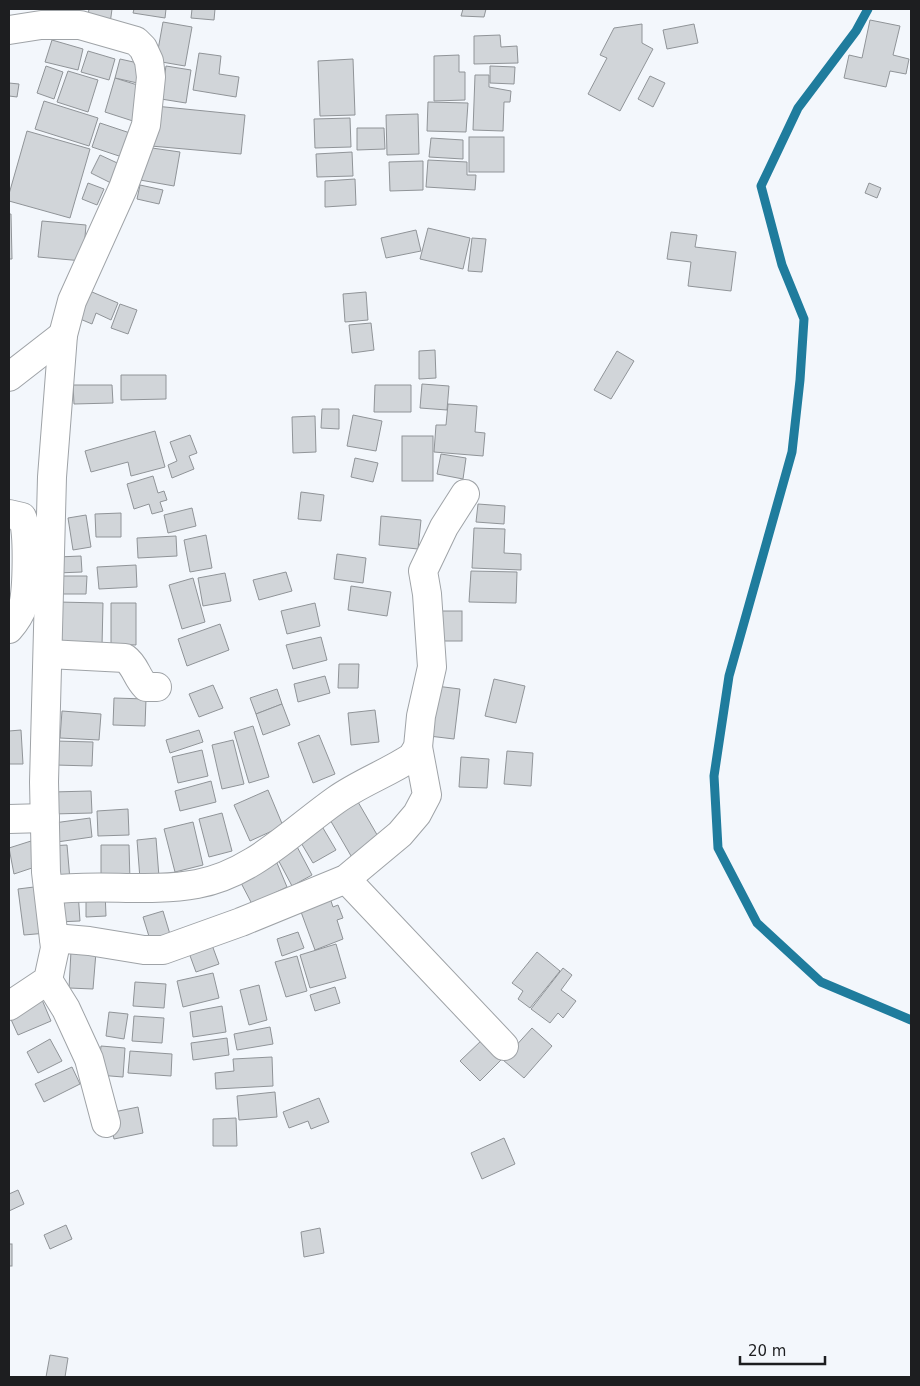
<svg xmlns="http://www.w3.org/2000/svg" width="920" height="1386" font-family="'DejaVu Sans',sans-serif">
<rect width="100%" height="100%" fill="#f3f7fc"/>
<g fill="none" stroke-linecap="round" stroke-linejoin="round">
<!-- stream -->
<polyline stroke="#1f7c9d" stroke-width="9" points="868,9 856,31 798,108 761,186 782,265 804,319 800,380 792,452 729,676 714,776 718,848 757,923 821,982 911,1020"/>
</g>
<!-- building -->
<g fill="#d1d5d9" stroke="#909498">
<polygon points="89,9 112,9 110,24 87,21"/>
<polygon points="134,9 166,9 165,18 133,13"/>
<polygon points="192,9 215,9 214,20 191,18"/>
<polygon points="463,9 486,9 484,17 461,16"/>
<polygon points="870,20 900,26 893,55 909,59 906,74 890,71 886,87 844,78 849,55 862,58"/>
<polygon points="163,22 192,27 185,66 156,61"/>
<polygon points="642,24 642,43 653,49 620,111 588,94 607,58 600,55 614,28"/>
<polygon points="694,24 698,43 667,49 663,30"/>
<polygon points="500,35 501,47 517,46 518,63 474,64 474,36"/>
<polygon points="52,40 83,49 78,70 45,62"/>
<polygon points="88,51 115,59 109,80 81,72"/>
<polygon points="199,53 221,56 219,74 239,77 236,97 193,90"/>
<polygon points="459,55 459,72 465,72 465,100 434,101 434,56"/>
<polygon points="120,59 147,65 142,84 115,78"/>
<polygon points="353,59 355,115 320,116 318,61"/>
<polygon points="46,66 63,72 54,99 37,93"/>
<polygon points="166,66 191,70 186,103 161,99"/>
<polygon points="490,66 515,67 514,84 490,83"/>
<polygon points="68,71 98,80 88,112 57,102"/>
<polygon points="475,75 489,75 489,87 511,91 510,102 504,102 503,131 473,130"/>
<polygon points="650,76 665,83 653,107 638,99"/>
<polygon points="115,78 147,88 136,122 105,112"/>
<polygon points="9,83 19,84 17,97 9,96"/>
<polygon points="44,101 98,118 89,146 35,129"/>
<polygon points="428,102 468,103 466,132 427,131"/>
<polygon points="155,106 245,115 241,154 151,146"/>
<polygon points="418,114 419,154 387,155 386,115"/>
<polygon points="350,118 351,147 315,148 314,119"/>
<polygon points="100,123 139,136 131,160 92,147"/>
<polygon points="357,128 384,128 385,149 357,150"/>
<polygon points="27,131 90,149 70,218 9,201 9,194"/>
<rect x="469" y="137" width="35" height="35"/>
<polygon points="431,138 463,140 463,159 429,157"/>
<polygon points="145,147 180,152 174,186 140,180"/>
<polygon points="352,152 353,176 317,177 316,154"/>
<polygon points="100,155 128,168 119,187 91,173"/>
<polygon points="428,160 467,162 467,175 476,175 475,190 426,187"/>
<polygon points="423,161 423,190 390,191 389,162"/>
<polygon points="355,179 356,205 325,207 325,181"/>
<polygon points="88,183 104,189 97,205 82,199"/>
<polygon points="869,183 881,188 877,198 865,193"/>
<polygon points="140,185 163,190 159,204 137,199"/>
<polygon points="9,214 11,214 12,259 9,259"/>
<polygon points="42,221 86,225 83,261 38,257"/>
<polygon points="428,228 470,238 463,269 420,259"/>
<polygon points="416,230 421,251 386,258 381,238"/>
<polygon points="671,232 697,235 695,247 736,252 731,291 688,286 691,262 667,259"/>
<polygon points="472,238 486,239 482,272 468,271"/>
<polygon points="85,289 118,303 111,320 96,313 92,324 73,316"/>
<polygon points="366,292 368,320 345,322 343,294"/>
<polygon points="120,304 137,310 128,334 111,328"/>
<polygon points="371,323 374,350 352,353 349,325"/>
<polygon points="435,350 436,378 419,379 419,351"/>
<polygon points="617,351 634,361 611,399 594,390"/>
<polygon points="121,375 166,375 166,399 121,400"/>
<polygon points="422,384 449,386 447,410 420,408"/>
<polygon points="73,385 112,385 113,403 74,404"/>
<polygon points="375,385 411,385 411,412 374,412"/>
<polygon points="448,404 477,406 475,432 485,433 483,456 434,452 436,425 446,425"/>
<polygon points="322,409 339,409 339,429 321,428"/>
<polygon points="353,415 382,421 376,451 347,446"/>
<polygon points="315,416 316,452 293,453 292,417"/>
<polygon points="155,431 165,467 131,476 128,462 91,472 85,451"/>
<polygon points="190,435 197,453 189,456 194,469 172,478 168,465 177,461 170,442"/>
<rect x="402" y="436" width="31" height="45"/>
<polygon points="441,454 466,458 463,479 437,474"/>
<polygon points="355,458 378,463 373,482 351,477"/>
<polygon points="153,476 158,493 164,491 167,500 160,502 163,511 152,514 149,504 134,509 127,484"/>
<polygon points="301,492 324,495 321,521 298,519"/>
<polygon points="478,504 505,506 504,524 476,522"/>
<polygon points="192,508 196,526 168,533 164,515"/>
<polygon points="121,513 121,537 96,537 95,514"/>
<polygon points="86,515 91,547 73,550 68,518"/>
<polygon points="381,516 421,520 418,549 379,545"/>
<polygon points="474,528 505,529 504,553 521,554 521,570 472,568"/>
<polygon points="206,535 212,568 190,572 184,540"/>
<polygon points="176,536 177,556 138,558 137,538"/>
<polygon points="337,554 366,558 363,583 334,579"/>
<polygon points="81,556 82,572 57,573 57,557"/>
<polygon points="136,565 137,587 99,589 97,567"/>
<polygon points="471,571 517,572 516,603 469,602"/>
<polygon points="286,572 292,591 259,600 253,580"/>
<polygon points="225,573 231,601 203,606 198,578"/>
<polygon points="56,576 87,576 86,594 55,594"/>
<polygon points="193,578 205,622 182,629 169,585"/>
<polygon points="351,586 391,592 387,616 348,610"/>
<polygon points="58,602 103,603 102,646 57,645"/>
<polygon points="111,603 136,603 136,645 111,644"/>
<polygon points="315,603 320,626 287,634 281,611"/>
<rect x="432" y="611" width="30" height="30"/>
<polygon points="220,624 229,650 187,666 178,639"/>
<polygon points="321,637 327,660 293,669 286,645"/>
<polygon points="339,664 359,664 358,688 338,688"/>
<polygon points="325,676 330,693 298,702 294,684"/>
<polygon points="494,679 525,686 516,723 485,716"/>
<polygon points="213,685 223,708 199,717 189,694"/>
<polygon points="436,686 460,689 454,739 429,736"/>
<polygon points="277,689 282,704 256,714 250,698"/>
<polygon points="114,698 146,699 145,726 113,725"/>
<polygon points="282,704 290,725 263,735 256,714"/>
<polygon points="375,710 379,742 351,745 348,713"/>
<polygon points="62,711 101,714 99,740 60,738"/>
<polygon points="253,726 269,777 249,783 234,732"/>
<polygon points="21,730 23,764 9,764 9,731"/>
<polygon points="199,730 203,742 170,753 166,740"/>
<polygon points="319,735 335,774 313,783 298,743"/>
<polygon points="233,740 244,784 222,789 212,745"/>
<polygon points="56,741 93,742 92,766 55,765"/>
<polygon points="202,750 208,776 178,783 172,757"/>
<polygon points="507,751 533,753 531,786 504,784"/>
<polygon points="461,757 489,759 487,788 459,787"/>
<polygon points="211,781 216,802 180,811 175,791"/>
<polygon points="268,790 283,826 250,841 234,805"/>
<polygon points="91,791 92,813 53,814 52,792"/>
<polygon points="358,802 383,845 354,861 329,818"/>
<polygon points="128,809 129,835 98,836 97,811"/>
<polygon points="222,813 232,851 209,857 199,819"/>
<polygon points="90,818 92,837 57,842 54,823"/>
<polygon points="193,822 203,865 175,872 164,829"/>
<polygon points="320,823 336,850 313,863 297,836"/>
<polygon points="156,838 159,877 140,879 137,840"/>
<polygon points="31,841 38,866 14,874 9,848"/>
<polygon points="294,841 312,875 292,886 274,852"/>
<polygon points="67,845 70,880 51,882 49,846"/>
<polygon points="101,845 129,845 130,881 101,881"/>
<polygon points="277,863 287,887 252,904 240,881"/>
<polygon points="42,886 47,933 24,935 18,889"/>
<polygon points="105,891 106,916 86,917 86,892"/>
<polygon points="78,892 80,921 57,922 55,894"/>
<polygon points="329,895 333,907 338,905 343,918 337,920 343,939 315,950 297,901"/>
<polygon points="163,911 172,941 152,946 143,917"/>
<polygon points="298,932 304,948 282,956 277,939"/>
<polygon points="336,944 346,978 310,988 300,955"/>
<polygon points="212,945 219,964 196,972 189,953"/>
<polygon points="71,951 96,952 93,989 69,988"/>
<polygon points="537,952 560,971 530,1008 518,999 523,991 512,983"/>
<polygon points="297,956 307,991 286,997 275,962"/>
<polygon points="563,968 572,975 561,990 576,1001 563,1018 558,1013 550,1023 531,1009"/>
<polygon points="213,973 219,998 183,1007 177,981"/>
<polygon points="135,982 166,984 164,1008 133,1006"/>
<polygon points="259,985 267,1020 249,1025 240,990"/>
<polygon points="335,987 340,1003 315,1011 310,995"/>
<polygon points="40,995 51,1021 18,1035 9,1015"/>
<polygon points="222,1006 226,1032 193,1037 190,1012"/>
<polygon points="109,1012 128,1014 124,1039 106,1036"/>
<polygon points="134,1016 164,1018 162,1043 132,1041"/>
<polygon points="270,1027 273,1044 237,1050 234,1034"/>
<polygon points="532,1028 552,1046 524,1078 503,1060"/>
<polygon points="227,1038 229,1055 193,1060 191,1043"/>
<polygon points="50,1039 62,1061 38,1073 27,1052"/>
<polygon points="483,1039 502,1059 480,1081 460,1061"/>
<polygon points="101,1046 125,1048 123,1077 98,1075"/>
<polygon points="130,1051 172,1054 171,1076 128,1073"/>
<polygon points="272,1057 273,1086 216,1089 215,1073 234,1071 233,1059"/>
<polygon points="72,1067 80,1084 44,1102 35,1084"/>
<polygon points="275,1092 277,1117 239,1120 237,1096"/>
<polygon points="319,1098 329,1122 311,1129 308,1121 289,1128 283,1112"/>
<polygon points="138,1107 143,1133 114,1139 109,1113"/>
<polygon points="236,1118 237,1146 213,1146 213,1119"/>
<polygon points="504,1138 515,1164 482,1179 471,1153"/>
<polygon points="18,1190 24,1204 9,1211 9,1194"/>
<polygon points="66,1225 72,1239 50,1249 44,1235"/>
<polygon points="320,1228 324,1253 304,1257 301,1232"/>
<rect x="9" y="1244" width="3" height="22"/>
<polygon points="50,1355 68,1358 65,1377 46,1377"/>
</g>
<g fill="none" stroke-linecap="round" stroke-linejoin="round">
<defs>
<g id="minor">
<polyline points="9,30 41,25 80,25 136,41 143,48 149,61 151,77 146,125 123,188 72,301 63,335 52,477 44,782 46,872 55,948 48,980 9,1006"/>
<polyline points="9,377 63,335"/>
<path d="M9 514 22 517C29 531 27 591 23 606 20 615 15 622 9 629"/>
<path d="M48 654 125 658C136 666 136 677 146 687H157"/>
<polyline points="9,819 45,818"/>
<polyline points="346,879 504,1046"/>
<path d="M49 890C98 883 148 893 197 884 252 874 292 831 336 800 360 783 388 773 412 757L418 747 421 716 432 667 427 594 423 571 444 527 465 494"/>
<polyline points="54,938 89,941 144,950 163,950 241,922 346,879 400,834 417,814 427,795 418,747"/>
<polyline points="48,980 66,1009 89,1059 106,1123"/>
</g>
</defs>
<!-- minor casing -->
<use href="#minor" stroke="#9fa3a7" stroke-width="30"/>
<!-- minor -->
<use href="#minor" stroke="#fff" stroke-width="28"/>
</g>
<!-- border -->
<rect width="920" height="1386" fill="none" stroke="#1d1e20" stroke-width="20"/>
<!-- scale -->
<path d="M740 1356v8h85v-8" fill="none" stroke="#1d1e20" stroke-width="2.5"/>
<text x="748" y="1356" font-size="15" fill="#1d1e20" stroke="#f3f7fc" stroke-width="4" paint-order="stroke">20 m</text>
</svg>
